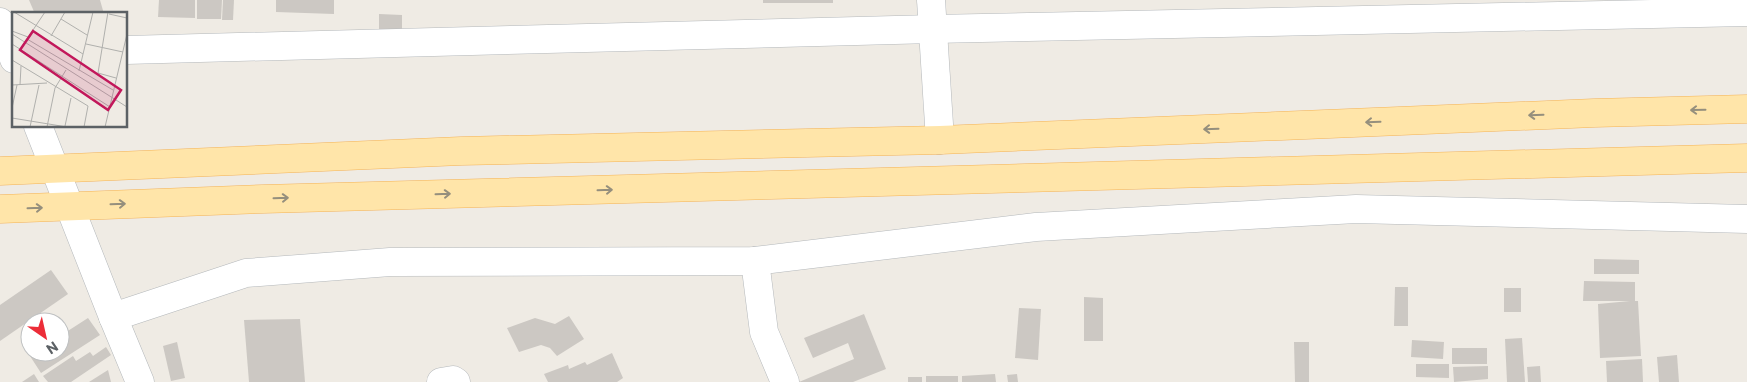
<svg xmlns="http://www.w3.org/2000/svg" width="1747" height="382" font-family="Commissioner,sans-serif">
<rect width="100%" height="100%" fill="#efebe4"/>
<!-- building -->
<g fill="#ccc8c3">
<polygon points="29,0 100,0 104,14 35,14"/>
<polygon points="159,0 195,0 195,18 158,17"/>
<polygon points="197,0 222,0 221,19 197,19"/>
<polygon points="223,0 234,0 233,20 222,20"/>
<polygon points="276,0 334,0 334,14 276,12"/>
<rect x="763" y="0" width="70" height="3"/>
<polygon points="379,14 402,15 402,30 379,30"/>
<polygon points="1594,259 1639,260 1639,274 1594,274"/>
<polygon points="51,270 68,294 0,341 0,305"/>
<polygon points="1584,281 1635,282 1635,301 1638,301 1641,356 1600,358 1598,304 1630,301 1583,301"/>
<polygon points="1395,287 1408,287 1408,326 1394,326"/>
<rect x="1504" y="288" width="17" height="24"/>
<polygon points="1084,297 1103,298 1103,341 1084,341"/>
<polygon points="1019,308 1041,309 1038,360 1015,358"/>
<polygon points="864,314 886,369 853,382 799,382 854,359 848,343 813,358 804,338"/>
<polygon points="569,316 584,339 557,356 550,348 541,345 519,352 507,328 535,318 555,324"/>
<polygon points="88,318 100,335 41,373 30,356 36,352 60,352 60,336"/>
<polygon points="300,319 305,382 249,382 244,320"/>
<polygon points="1522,338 1525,382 1507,382 1505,339"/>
<polygon points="1412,340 1444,342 1443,359 1411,357"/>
<polygon points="177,342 185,378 171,381 163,346"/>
<polygon points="1294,342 1309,342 1309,382 1295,382"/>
<polygon points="106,347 111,355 71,382 48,382 43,376 73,356 76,361 90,352 93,356"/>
<rect x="1452" y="348" width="35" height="16"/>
<polygon points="612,353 623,378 617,382 548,382 544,374 568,365 569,369 585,362 587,365"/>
<polygon points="1677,355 1679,382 1659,382 1657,357"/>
<polygon points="1642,359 1643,382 1607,382 1606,361"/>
<polygon points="1416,364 1449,364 1449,378 1416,377"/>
<polygon points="1488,366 1488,379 1454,382 1453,367"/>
<polygon points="1540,366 1541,382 1528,382 1527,367"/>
<polygon points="108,370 111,382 89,382"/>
<polygon points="34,374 39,382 22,382"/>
<polygon points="995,374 996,382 962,382 962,376"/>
<polygon points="1017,374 1018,382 1008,382 1007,375"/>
<rect x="926" y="376" width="32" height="6"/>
<rect x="908" y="377" width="14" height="5"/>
</g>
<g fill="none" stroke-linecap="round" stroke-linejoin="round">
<defs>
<g id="street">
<polyline points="931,0 940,140"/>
<polyline points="0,22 14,59"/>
<polyline points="126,50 933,29 1747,12"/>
<polyline points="38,126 113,317 140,382"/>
<polyline points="755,261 764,332 785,382"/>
<polyline points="113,317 246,273 390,262 755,261 1036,227 1356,209 1747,219"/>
<polyline points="441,382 453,380 456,382"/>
</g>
<g id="primary">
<polyline points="0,171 461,151 940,140 1594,113 1747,109"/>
<polyline points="0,209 263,199 1747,158"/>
</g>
</defs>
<!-- street casing -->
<use href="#street" stroke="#b4b8bb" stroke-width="29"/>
<!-- primary casing -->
<use href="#primary" stroke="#f4b358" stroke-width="29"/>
<!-- street -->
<use href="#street" stroke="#fff" stroke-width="28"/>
<!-- primary -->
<use href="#primary" stroke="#ffe5a9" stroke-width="28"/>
</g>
<!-- one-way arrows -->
<defs><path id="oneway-shaft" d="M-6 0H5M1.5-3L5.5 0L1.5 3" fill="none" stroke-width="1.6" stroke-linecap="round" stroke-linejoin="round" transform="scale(1.25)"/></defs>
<g stroke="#958f7d">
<use href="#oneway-shaft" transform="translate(1698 110) rotate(179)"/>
<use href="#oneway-shaft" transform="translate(1536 115) rotate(178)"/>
<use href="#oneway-shaft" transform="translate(1373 122) rotate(178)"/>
<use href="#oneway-shaft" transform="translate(1211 129) rotate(178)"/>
<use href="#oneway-shaft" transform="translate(605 190) rotate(-2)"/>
<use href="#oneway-shaft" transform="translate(443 194) rotate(-2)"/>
<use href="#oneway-shaft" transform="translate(281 198) rotate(-2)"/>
<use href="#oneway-shaft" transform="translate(118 204) rotate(-2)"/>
<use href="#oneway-shaft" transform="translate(35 208) rotate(-2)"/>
</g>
<!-- overview -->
<g transform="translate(12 12)">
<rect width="115" height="115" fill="#efebe4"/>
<path fill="none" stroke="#b0b0ad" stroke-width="1" d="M2 0 71 42M33 0 15 27 101 78M96 0 86 61 104 66M97 2 115 6M49 7 75 23M0 19 16 25M0 22 115 95M39 24 53 0M0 32 98 95M74 32 111 40M0 48 76 94 72 115M67 59 81 0M0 73 35 71M8 73 9 54M0 96 5 73M0 106 55 115M53 114 59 86M18 115 27 73M35 115 43 76 54 58M93 115 115 22"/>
<path fill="#c2185b" fill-opacity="0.15" stroke="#c2185b" stroke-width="2.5" d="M21 19 109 78 96 98 8 38Z"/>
<rect width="115" height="115" fill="none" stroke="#5c6165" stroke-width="2.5"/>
</g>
<!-- north arrow -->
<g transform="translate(45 337) rotate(146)"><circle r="24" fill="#ffffff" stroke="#bec0c1"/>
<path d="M0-4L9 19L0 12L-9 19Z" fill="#ec2d38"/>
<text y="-8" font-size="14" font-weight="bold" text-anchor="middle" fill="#5c6165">N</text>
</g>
</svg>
